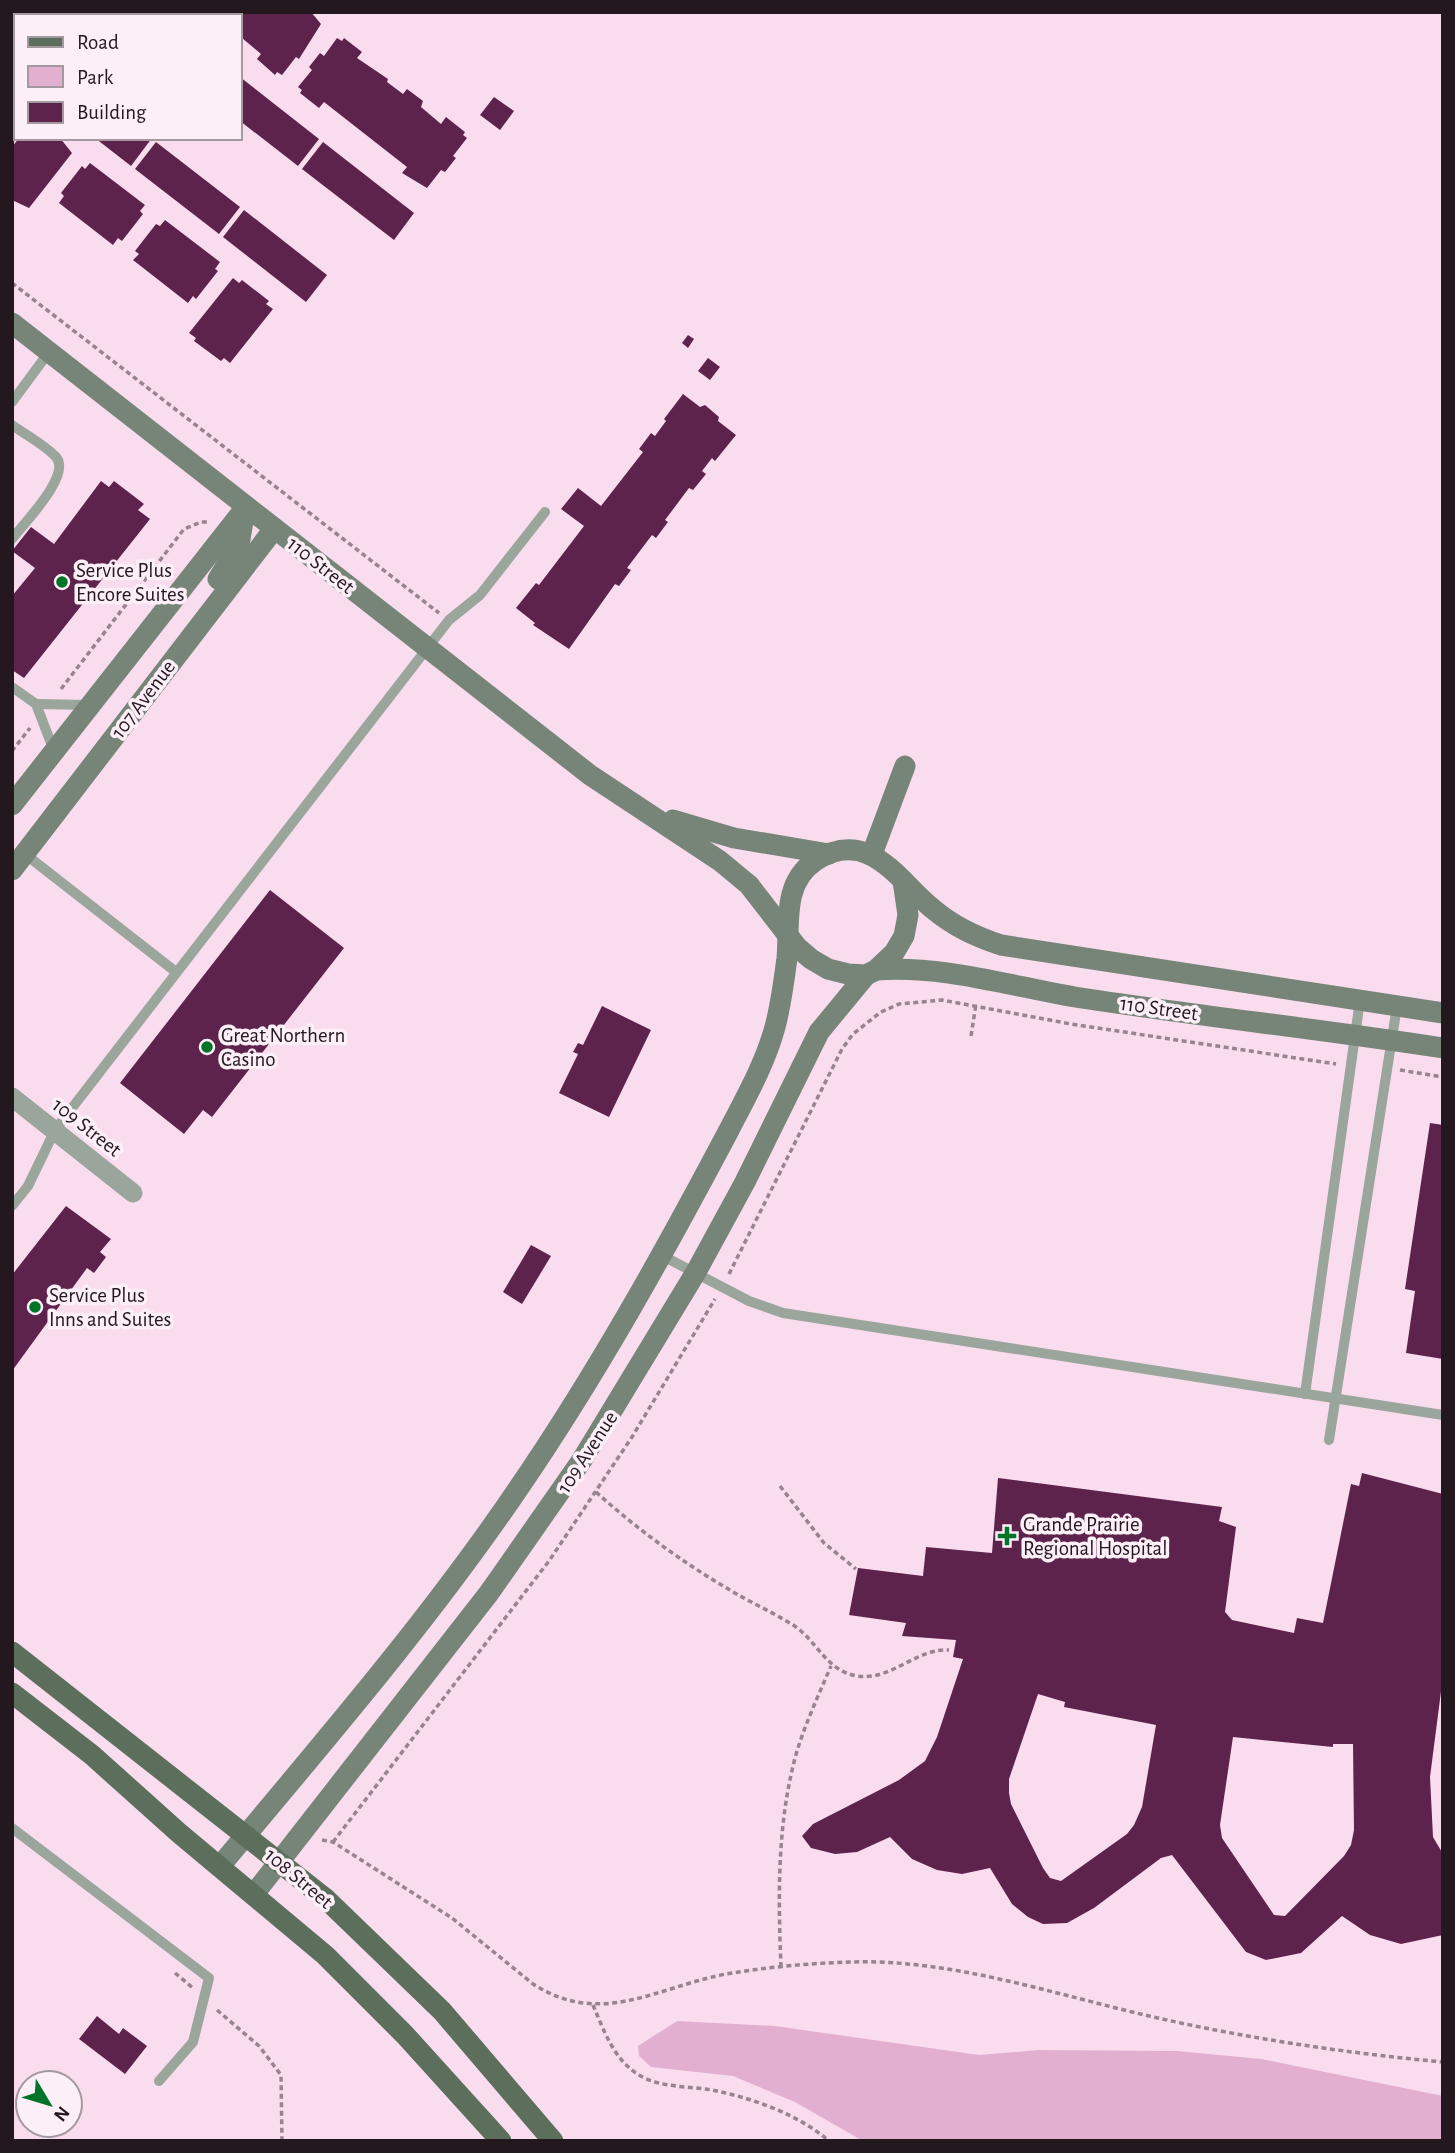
<svg xmlns="http://www.w3.org/2000/svg" width="1455" height="2153" font-family="'Alegreya Sans',sans-serif">
<rect width="100%" height="100%" fill="#fadcef"/>
<!-- green -->
<polygon fill="#e3afd0" points="677,2021 775,2026 979,2055 1039,2050 1177,2051 1261,2059 1443,2096 1443,2141 863,2141 795,2102 733,2076 651,2067 639,2056 638,2046"/>
<!-- building -->
<g fill="#5e234d" fill-rule="evenodd">
<polygon points="116,12 156,12 161,16 114,16"/>
<polygon points="209,12 311,12 321,24 299,59 296,57 282,75 277,72 275,75 257,59 261,54 242,38 240,41 240,16 213,16"/>
<polygon points="337,38 342,41 344,38 362,52 357,58 388,79 387,82 403,94 407,89 423,101 421,107 441,124 446,117 465,132 463,135 467,138 453,156 456,158 445,172 441,170 427,188 402,173 407,167 324,102 319,108 300,93 302,90 298,87 312,70 309,67 320,53 324,56"/>
<polygon points="240,77 319,139 298,166 240,121"/>
<polygon points="494,97 514,111 500,130 480,115"/>
<polygon points="19,138 60,138 72,153 29,208 12,200 12,147"/>
<polygon points="95,138 152,138 131,166"/>
<polygon points="156,142 240,207 219,234 135,169"/>
<polygon points="323,142 414,213 394,240 302,169"/>
<polygon points="90,163 145,205 140,211 143,214 122,241 118,238 113,245 59,203 64,196 61,193 82,166 85,169"/>
<polygon points="244,210 327,275 306,302 223,237"/>
<polygon points="165,220 220,262 215,269 218,271 196,299 193,296 188,303 133,260 139,254 135,251 156,224 160,226"/>
<polygon points="233,278 239,283 242,280 269,301 266,304 273,309 230,363 224,358 221,361 194,341 196,338 189,333"/>
<polygon points="688,335 694,339 688,348 682,343"/>
<polygon points="708,358 720,367 710,380 698,371"/>
<polygon points="683,394 700,407 705,405 719,417 718,421 736,435 715,461 712,458 702,471 706,474 693,490 689,488 665,520 668,522 656,538 652,535 627,568 631,570 619,586 615,584 569,649 533,625 535,623 516,608 536,583 539,585 584,526 561,509 578,488 601,506 643,452 639,449 651,433 655,436 666,421 664,419"/>
<polygon points="101,481 109,487 114,481 144,504 138,510 150,519 24,678 12,670 12,596 35,568 12,551 31,527 54,544"/>
<polygon points="270,890 344,948 212,1117 203,1110 184,1134 120,1083"/>
<polygon points="602,1006 651,1030 609,1117 559,1093 578,1054 573,1052 578,1043 583,1045"/>
<polygon points="1430,1123 1443,1125 1443,1359 1406,1353 1415,1291 1405,1289"/>
<polygon points="66,1206 111,1239 100,1252 106,1257 94,1273 87,1268 12,1371 12,1275"/>
<polygon points="531,1245 551,1256 522,1304 503,1292"/>
<path d="M1362 1473 1443 1494V1676L1430 1777 1433 1837 1443 1854V1935L1401 1944 1370 1935 1342 1916 1301 1953 1266 1960 1246 1952 1172 1855 1161 1858 1094 1908 1067 1923 1043 1924 1028 1917 1012 1904 990 1868 962 1874 937 1870 912 1859 890 1837 857 1852 835 1854 811 1848 802 1836 813 1824 899 1780 925 1761 937 1737 963 1659 953 1657 956 1640 902 1636 906 1623 849 1615 858 1568 923 1576 926 1547 992 1553 998 1478 1222 1507 1219 1521 1236 1527 1225 1612 1232 1620 1294 1633 1297 1618 1323 1623 1351 1484 1359 1486ZM1038 1694 1065 1702 1064 1707 1156 1725 1142 1807 1134 1825 1127 1834 1061 1881 1050 1878 1043 1868 1011 1804 1009 1793V1779ZM1233 1737 1333 1747V1744H1353L1354 1830 1351 1845 1344 1856 1285 1916 1274 1915 1222 1838 1220 1825Z"/>
<polygon points="97,2016 119,2034 123,2028 147,2046 125,2074 79,2039"/>
</g>
<g fill="none" stroke-linecap="round" stroke-linejoin="round">
<!-- path -->
<g stroke="#988390" stroke-width="3.5" stroke-dasharray="5 3.5" stroke-linecap="butt">
<polyline points="12,38 16,33"/>
<polyline points="12,283 439,613"/>
<polyline points="61,689 184,529 201,522 208,522"/>
<polyline points="12,751 30,728"/>
<polyline points="971,1036 976,1004"/>
<polyline points="1400,1070 1443,1077"/>
<polyline points="729,1274 842,1049 853,1034 881,1012 899,1004 942,1000 1071,1024 1336,1064"/>
<polyline points="780,1486 824,1543 856,1569"/>
<path d="M596 1492C637 1529 682 1562 730 1590 751 1603 775 1613 796 1627 818 1643 827 1671 857 1676 892 1681 916 1648 949 1650"/>
<path d="M322 1840 333 1842 452 1918 533 1984C601 2028 657 1987 726 1974 768 1967 811 1963 853 1962 951 1959 1054 1994 1149 2016 1245 2038 1345 2053 1443 2062"/>
<polyline points="333,1842 549,1561 632,1437 715,1299"/>
<path d="M781 1967C778 1895 777 1821 797 1751 806 1722 819 1694 831 1666"/>
<polyline points="175,1973 193,1988"/>
<path d="M593 2005C604 2031 614 2060 639 2075 660 2088 689 2086 712 2090 752 2098 798 2114 829 2141"/>
<polyline points="217,2010 259,2046 281,2075 282,2141"/>
</g>
<!-- lane -->
<g stroke="#9aa59b" stroke-width="10">
<polyline points="12,402 49,352"/>
<path d="M12 425C26 435 45 445 56 457 72 475 24 523 12 539"/>
<polyline points="12,687 36,704 54,751"/>
<polyline points="36,704 90,705"/>
<polyline points="25,854 176,972"/>
<polyline points="12,1206 28,1186 55,1130 449,620 480,595 545,512"/>
<polyline points="661,1255 749,1301 783,1313 1443,1415"/>
<polyline points="1305,1394 1360,1000"/>
<polyline points="1329,1440 1397,1006"/>
<polyline points="12,1828 209,1978 193,2042 159,2081"/>
</g>
<!-- street -->
<g stroke="#9aa59b" stroke-width="19">
<polyline points="53,16 56,12"/>
<polyline points="12,68 16,64"/>
<polyline points="12,1097 133,1193"/>
</g>
<!-- secondary -->
<g stroke="#768577" stroke-width="21">
<polyline points="12,323 590,775 720,861 749,885 797,947 811,959 828,969 848,974 866,975 876,970 894,953 904,936 908,915 903,881"/>
<polyline points="218,579 239,545 245,509"/>
<polyline points="12,805 246,507"/>
<polyline points="673,820 734,838 829,854"/>
<polyline points="872,854 905,766"/>
<polyline points="12,870 274,529"/>
<path d="M876 970C944 965 1009 986 1075 997 1197 1016 1321 1029 1443 1048"/>
<path d="M220 1866C322 1744 429 1620 518 1489 596 1375 664 1253 729 1130 746 1097 765 1064 775 1027 781 1005 784 981 787 958 790 924 782 883 815 861 869 826 898 881 933 909 953 926 976 937 1001 945L1443 1013"/>
<polyline points="254,1894 489,1593 582,1460 696,1272 745,1182 819,1032 866,975"/>
</g>
<!-- primary -->
<g stroke="#5c6f5d" stroke-width="21">
<polyline points="12,1652 326,1899 442,2011 553,2141"/>
<polyline points="12,1693 92,1755 179,1833 325,1955 405,2035 501,2141"/>
</g>
</g>
<!-- markers -->
<g fill="#007429" stroke="#fceff7" stroke-width="2.5">
<circle cx="62" cy="582" r="7"/>
<circle cx="207" cy="1047" r="7"/>
<circle cx="35" cy="1307" r="7"/>
<path d="M1003.5 1525.5h7v7h7v7h-7v7h-7v-7h-7v-7h7z"/>
</g>
<g text-anchor="middle" stroke-width="7" stroke-linejoin="round" paint-order="stroke">
<!-- street labels -->
<g font-size="21" fill="#22181e" stroke="#fceff7">
<text transform="translate(321 565) rotate(38)" y="7">110 Street</text>
<text transform="translate(143 699) rotate(-53)" y="7">107 Avenue</text>
<text transform="translate(1159 1008) rotate(8)" y="7">110 Street</text>
<text transform="translate(87 1127) rotate(38)" y="7">109 Street</text>
<text transform="translate(587 1452) rotate(-57)" y="7">109 Avenue</text>
<text transform="translate(299 1878) rotate(40)" y="7">108 Street</text>
</g>
<!-- poi labels -->
<g font-size="21" fill="#22181e" stroke="#fceff7" text-anchor="start">
<text x="76" y="577">Service Plus<tspan x="76" dy="24">Encore Suites</tspan></text>
<text x="221" y="1042">Great Northern<tspan x="221" dy="24">Casino</tspan></text>
<text x="49" y="1302">Service Plus<tspan x="49" dy="24">Inns and Suites</tspan></text>
<text x="1023" y="1531">Grande Prairie<tspan x="1023" dy="24">Regional Hospital</tspan></text>
</g>
</g>
<!-- border -->
<rect width="1455" height="2153" fill="none" stroke="#22181e" stroke-width="28"/>
<!-- legend -->
<rect x="14" y="14" width="228" height="126" fill="#fceff7" stroke="#a599a0" stroke-width="2"/>
<rect x="28" y="37" width="35" height="10" fill="#5c6f5d" stroke="#a599a0" stroke-width="2"/>
<text x="77" y="49" font-size="21" fill="#22181e">Road</text>
<rect x="28" y="66" width="35" height="21" fill="#e3afd0" stroke="#a599a0" stroke-width="2"/>
<text x="77" y="84" font-size="21" fill="#22181e">Park</text>
<rect x="28" y="102" width="35" height="21" fill="#5e234d" stroke="#a599a0" stroke-width="2"/>
<text x="77" y="119" font-size="21" fill="#22181e">Building</text>
<!-- north arrow -->
<g transform="translate(49 2104) rotate(128)"><circle r="33" fill="#fceff7" stroke="#a599a0" stroke-width="2"/>
<path d="M0-5L12 26L0 18L-12 26Z" fill="#007429"/>
<text y="-10" font-size="19" font-weight="bold" text-anchor="middle" fill="#22181e">N</text>
</g>
</svg>
